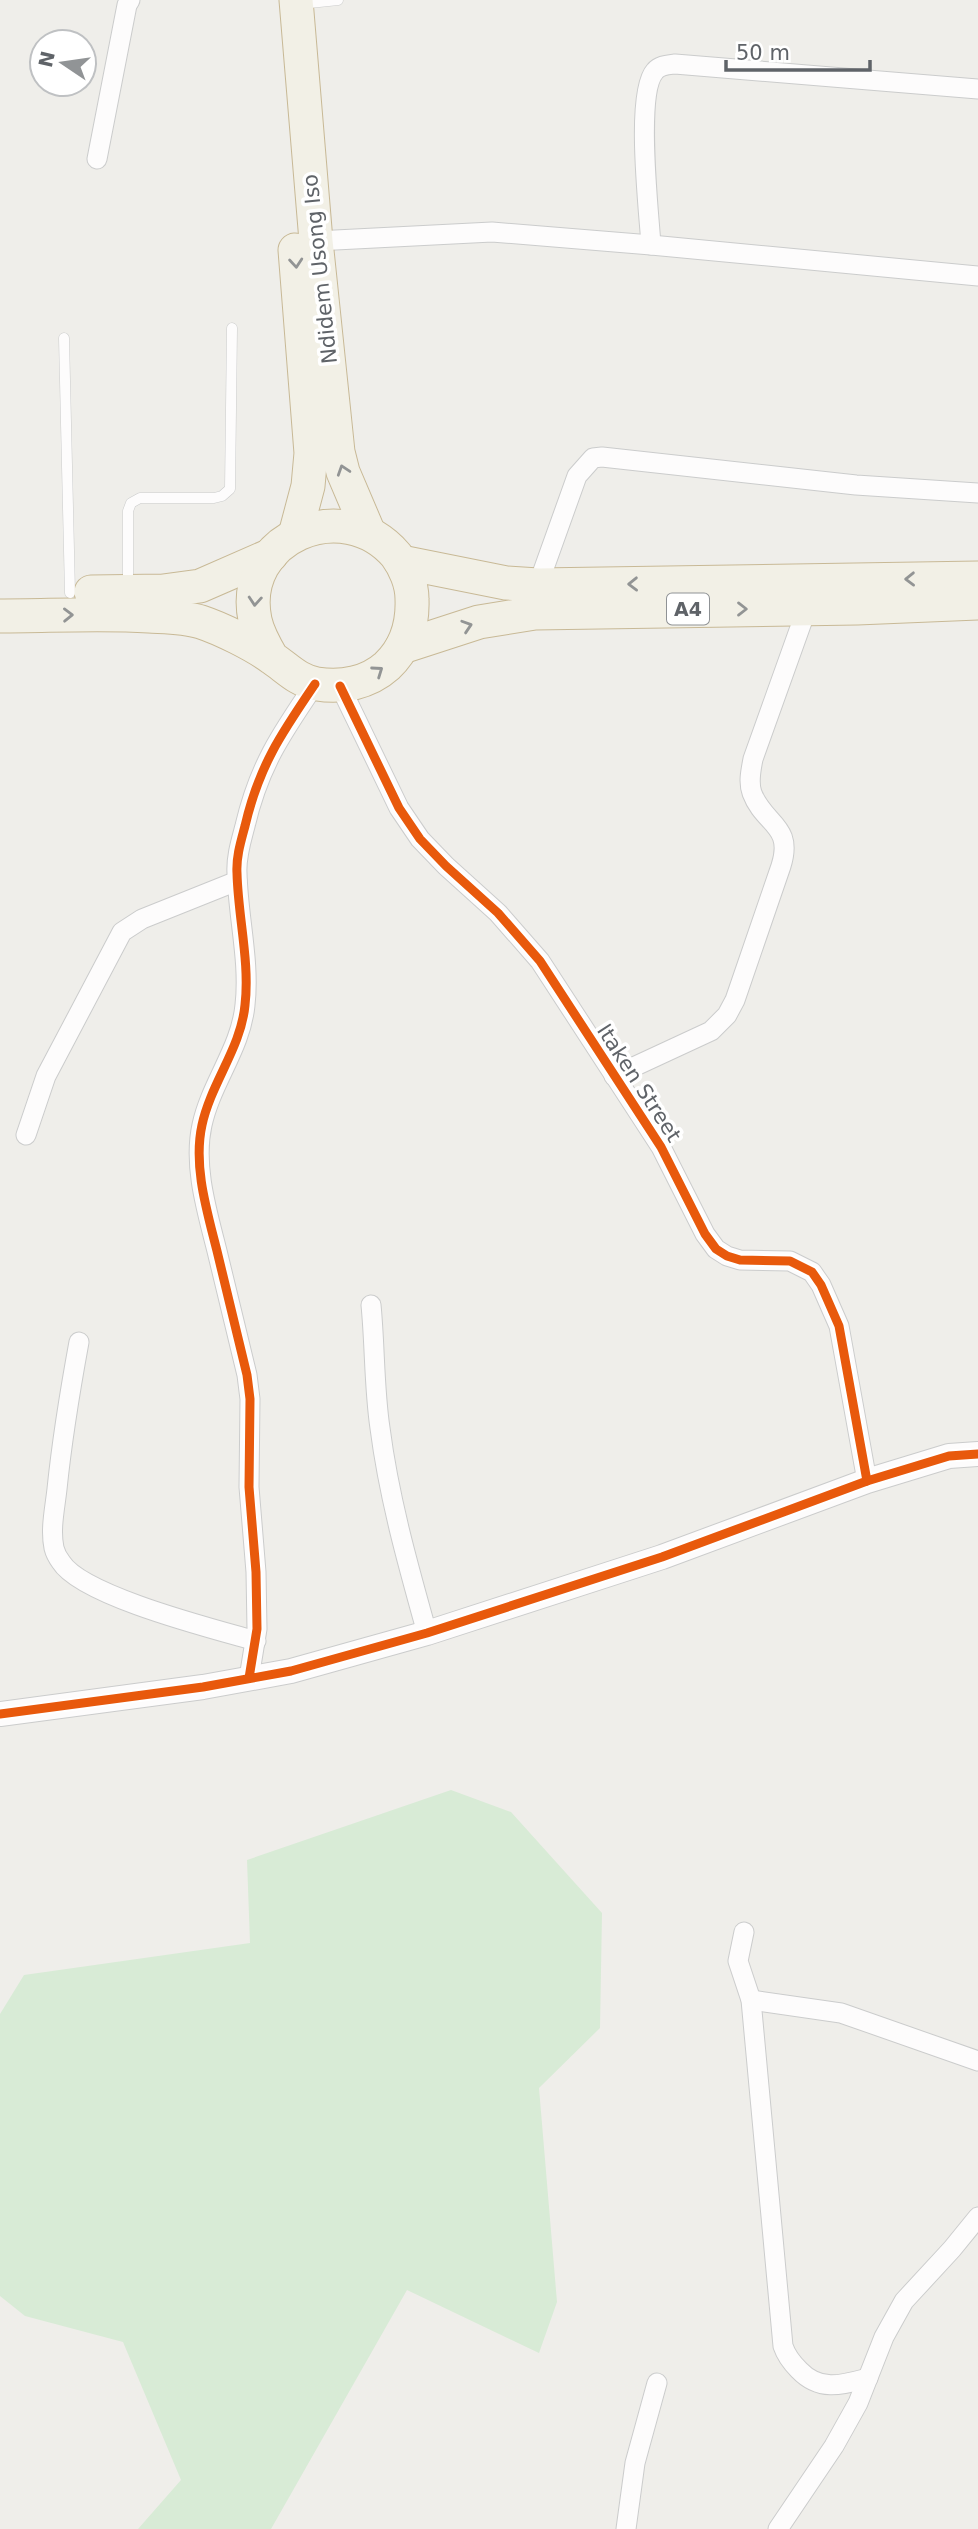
<svg xmlns="http://www.w3.org/2000/svg" width="978" height="2529" font-family="'DejaVu Sans',sans-serif">
<rect width="100%" height="100%" fill="#efeeea"/>
<!-- green -->
<polygon fill="#d8ebd6" points="451,1790 511,1812 602,1913 600,2028 539,2088 557,2302 539,2353 407,2290 271,2529 138,2529 181,2480 123,2342 25,2316 0,2296 0,2014 24,1975 250,1943 247,1860"/>
<g fill="none" stroke-linecap="round" stroke-linejoin="round">
<defs>
<g id="service">
<polyline points="300,4 338,0"/>
<polyline points="64,338 70,593"/>
<polyline points="128,588 128,511 131,503 140,498 214,498 222,496 230,489 232,328"/>
</g>
<g id="minor">
<polyline points="97,159 127,5 130,0"/>
<polyline points="316,241 492,232 651,245 978,276"/>
<path d="M651 245C649 212 635 93 655 71 660 65 668 65 675 64L978 89"/>
<polyline points="538,585 577,476 593,458 602,457 856,485 978,493"/>
<polyline points="340,686 399,808 420,839 446,866 498,913 540,961 661,1147 705,1234 716,1249 727,1256 740,1260 790,1261 812,1272 821,1285 839,1326 867,1481"/>
<path d="M614 1076 711 1031 727 1015 735 1000 781 866C794 825 764 825 752 793 748 782 751 770 753 759L807 608"/>
<polyline points="26,1135 46,1076 122,932 142,919 237,881"/>
<path d="M371 1305C375 1345 374 1388 380 1428 389 1498 408 1565 427 1633"/>
<path d="M79 1342C70 1391 62 1440 57 1489 55 1508 50 1529 54 1548 55 1552 58 1558 61 1562 82 1596 214 1629 256 1641"/>
<path d="M249 1678 257 1629 256 1572 249 1487 250 1399 247 1375C237 1333 227 1292 217 1251 207 1211 193 1166 202 1125 211 1083 241 1048 245 1005 250 962 238 917 237 873 236 857 241 841 245 826 259 766 281 734 315 684"/>
<path d="M744 1932 738 1961 751 2000 783 2346C786 2355 792 2363 799 2370 820 2392 842 2385 868 2378"/>
<polyline points="751,2000 841,2013 978,2061"/>
<polyline points="626,2529 635,2463 657,2383"/>
<polyline points="778,2529 834,2446 858,2403 884,2337 904,2301 952,2249 978,2217"/>
</g>
<polyline id="tertiary" points="0,1714 203,1687 291,1671 427,1633 662,1557 867,1481 949,1456 978,1454"/>
<g id="trunk">
<polyline points="296,0 316,241 338,452 343,472 369,533"/>
<polyline points="295,250 311,453 308,486 295,535"/>
<polyline points="401,562 506,583 538,585 978,578"/>
<polyline points="91,592 163,591 200,586 271,555"/>
<path d="M0 616C49 616 99 613 149 616 165 617 185 617 201 622 222 629 254 645 272 658 287 668 298 681 317 684 342 688 368 683 387 666 406 648 413 624 412 599 412 584 405 567 396 555 343 493 238 538 255 620 258 634 265 646 272 658"/>
<polyline points="402,647 479,622 535,613 857,608 978,603"/>
</g>
</defs>
<!-- service casing -->
<use href="#service" stroke="#cbcccc" stroke-width="11"/>
<!-- minor casing -->
<use href="#minor" stroke="#cbcccc" stroke-width="21"/>
<!-- tertiary casing -->
<use href="#tertiary" stroke="#cbcccc" stroke-width="26"/>
<!-- trunk casing -->
<use href="#trunk" stroke="#c8b996" stroke-width="35"/>
<!-- service -->
<use href="#service" stroke="#fdfcfc" stroke-width="10"/>
<!-- minor -->
<use href="#minor" stroke="#fdfcfc" stroke-width="19"/>
<!-- tertiary -->
<use href="#tertiary" stroke="#fdfcfc" stroke-width="24"/>
<!-- trunk -->
<use href="#trunk" stroke="#f2f0e6" stroke-width="33"/>
<defs>
<g id="cycleway">
<polyline points="340,686 399,808 420,839 446,866 498,913 540,961 661,1147 705,1234 716,1249 727,1256 740,1260 790,1261 812,1272 821,1285 839,1326 867,1481"/>
<path d="M249 1678 257 1629 256 1572 249 1487 250 1399 247 1375C237 1333 227 1292 217 1251 207 1211 193 1166 202 1125 211 1083 241 1048 245 1005 250 962 238 917 237 873 236 857 241 841 245 826 259 766 281 734 315 684"/>
<polyline points="0,1714 203,1687 291,1671 427,1633 662,1557 867,1481 949,1456 978,1454"/>
</g>
</defs>
<!-- cycleway casing -->
<use href="#cycleway" stroke="#fff" stroke-width="13"/>
<!-- cycleway -->
<use href="#cycleway" stroke="#e8590c" stroke-width="9"/>
</g>
<!-- one-way arrows -->
<defs><path id="oneway-chevron" d="M-2-3.5L2.5 0L-2 3.5" fill="none" stroke-width="1.6" stroke-linecap="round" stroke-linejoin="round" transform="scale(1.75)"/></defs>
<g stroke="#929494">
<use href="#oneway-chevron" transform="translate(296 263) rotate(85)"/>
<use href="#oneway-chevron" transform="translate(343 470) rotate(-108)"/>
<use href="#oneway-chevron" transform="translate(910 579) rotate(179)"/>
<use href="#oneway-chevron" transform="translate(633 584) rotate(179)"/>
<use href="#oneway-chevron" transform="translate(255 601) rotate(94)"/>
<use href="#oneway-chevron" transform="translate(742 609)"/>
<use href="#oneway-chevron" transform="translate(68 615) rotate(-1)"/>
<use href="#oneway-chevron" transform="translate(467 626) rotate(-18)"/>
<use href="#oneway-chevron" transform="translate(378 671) rotate(-35)"/>
</g>
<g text-anchor="middle" stroke-width="7" stroke-linejoin="round" paint-order="stroke">
<!-- shield labels -->
<rect fill="#fff" stroke="#8f9295" stroke-width="2" x="667" y="593.5" width="42" height="31" rx="5"/>
<g font-size="19" font-weight="bold" fill="#5f6368">
<text x="688" y="616">A4</text>
</g>
<!-- street labels -->
<g font-size="21" fill="#5f6368" stroke="#fff">
<text transform="translate(320 269) rotate(-96)" y="7">Ndidem Usong Iso</text>
<text transform="translate(639 1083) rotate(57)" y="7">Itaken Street</text>
</g>
</g>
<!-- north arrow -->
<g transform="translate(63 63) rotate(283)"><circle r="33" fill="#ffffff" stroke="#bfc1c3" stroke-width="2"/>
<path d="M0-5L12 26L0 18L-12 26Z" fill="#919496"/>
<text y="-10" font-size="19" font-weight="bold" text-anchor="middle" fill="#5f6368">N</text>
</g>
<!-- scale -->
<path d="M726 60v10h144v-10" fill="none" stroke="#5f6368" stroke-width="3.5"/>
<text x="736" y="60" font-size="21" fill="#5f6368" stroke="#ffffff" stroke-width="5" paint-order="stroke">50 m</text>
</svg>
